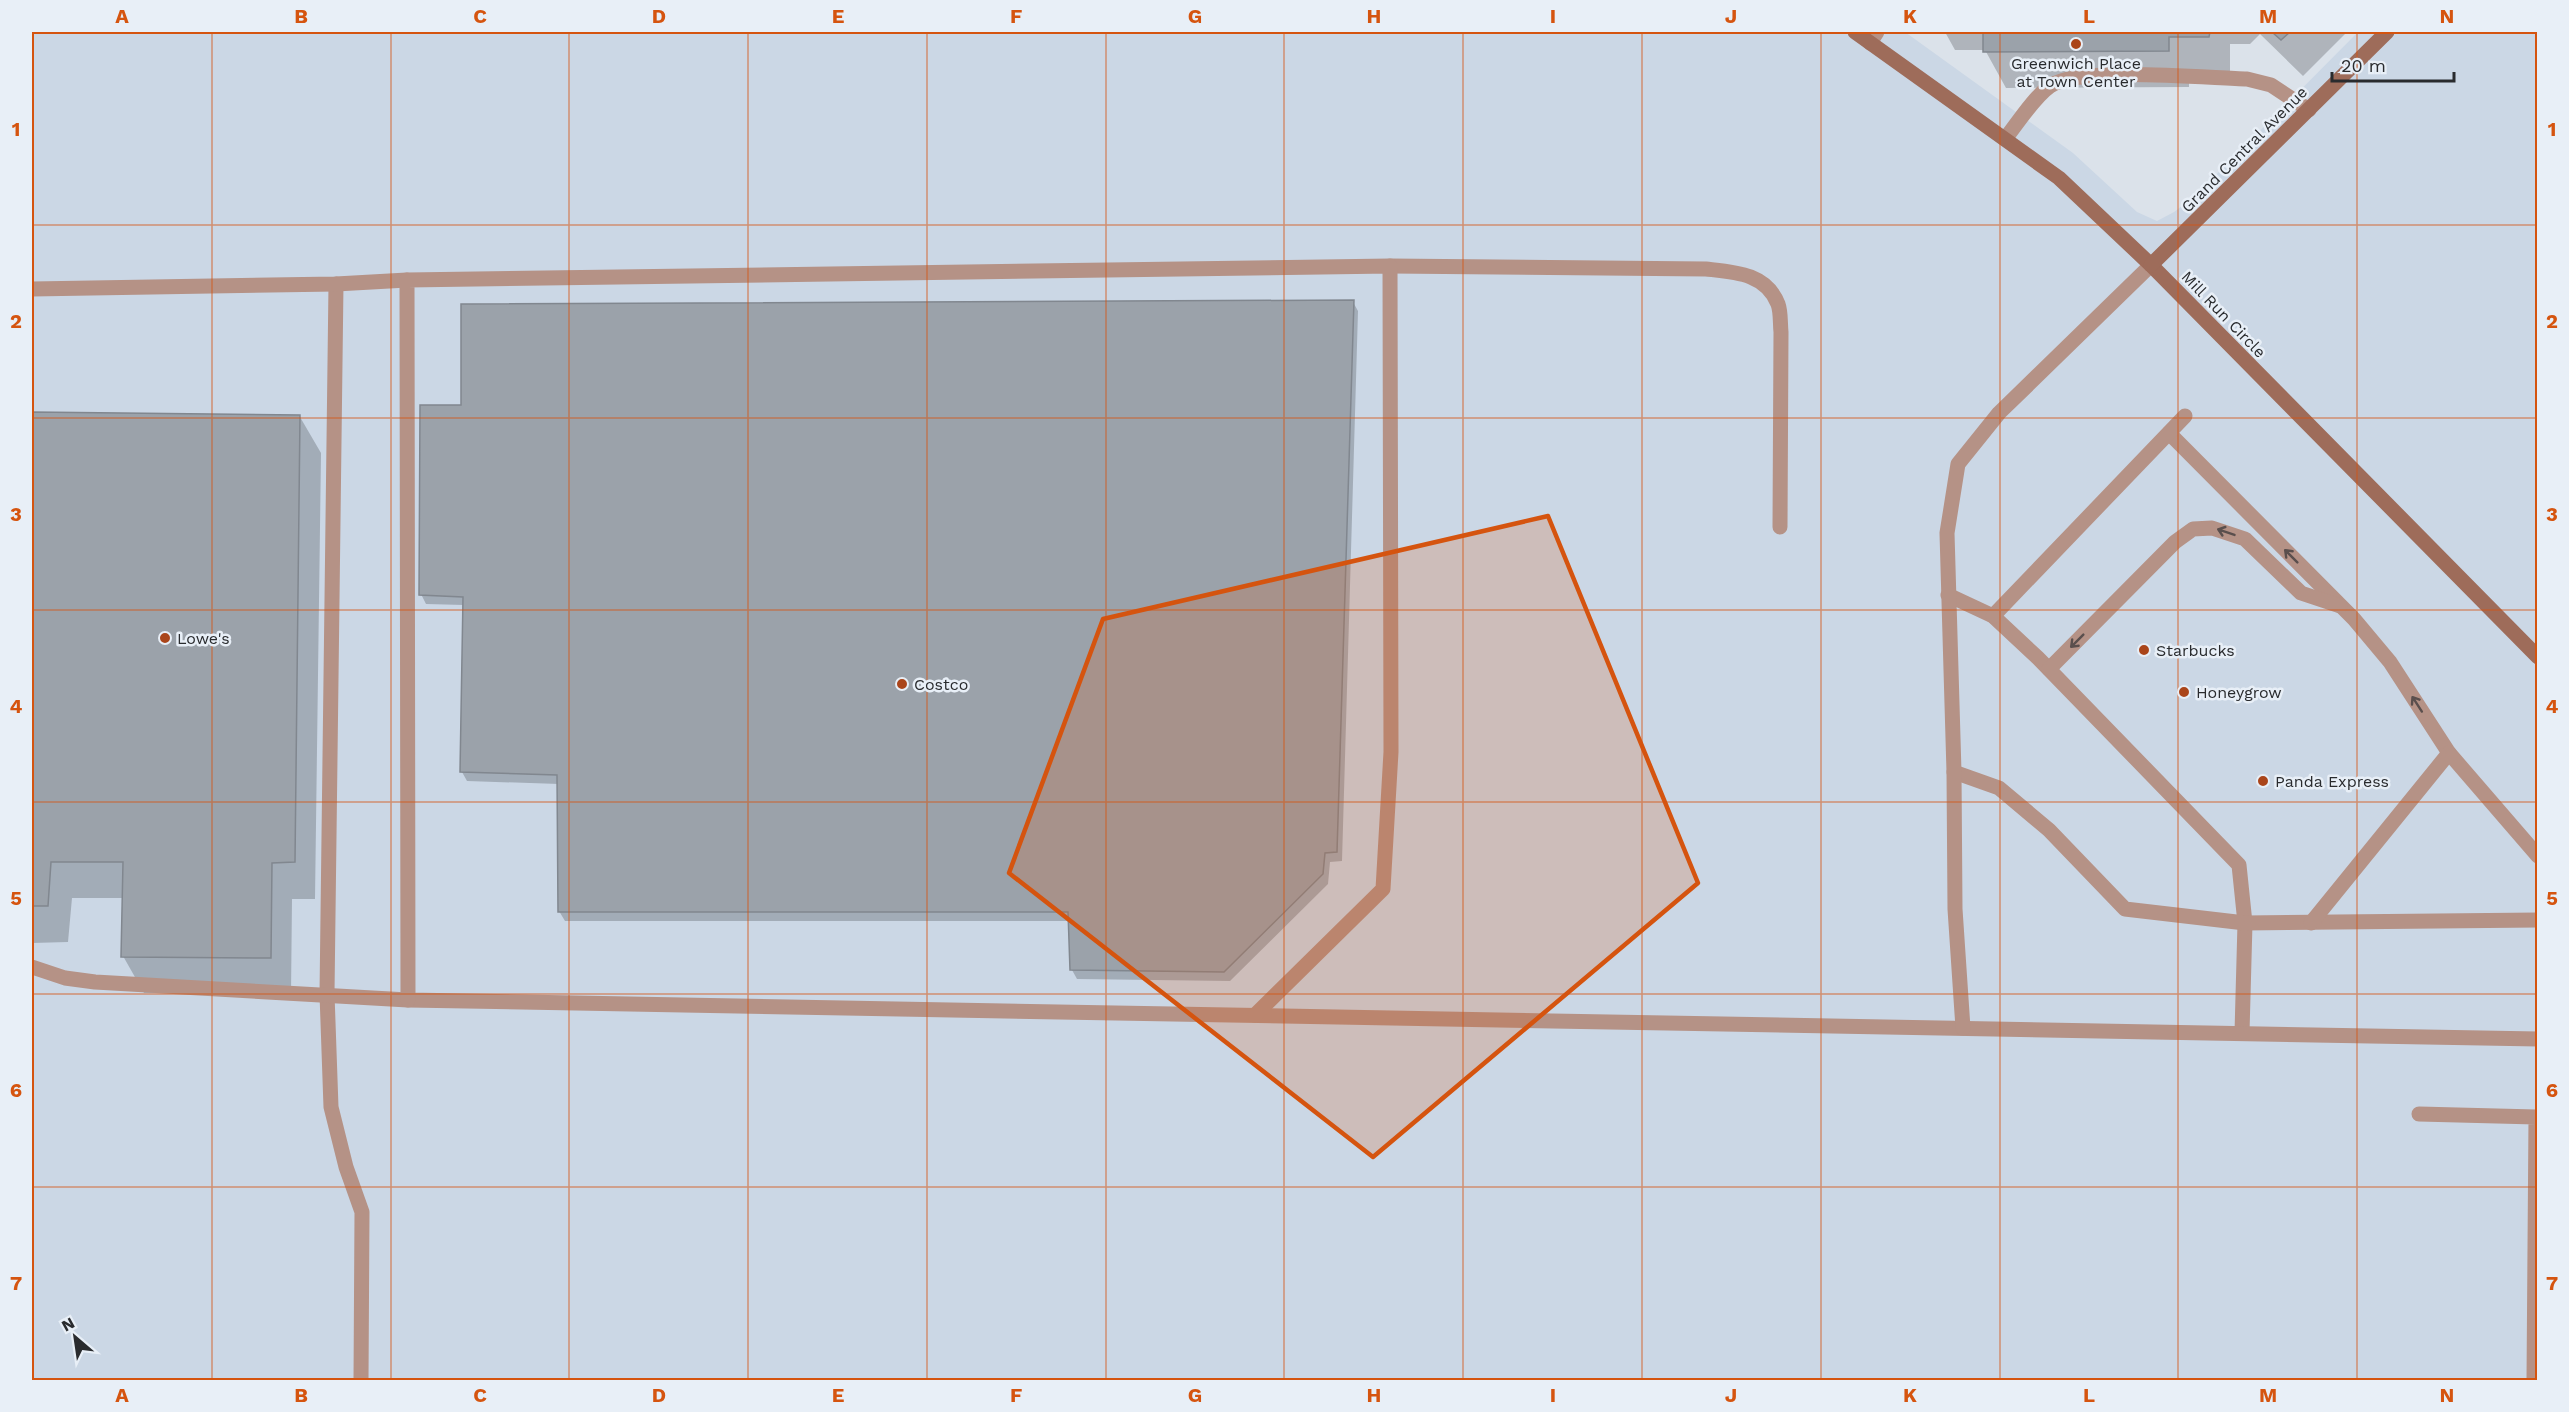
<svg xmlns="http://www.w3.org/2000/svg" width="2569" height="1412" font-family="'Work Sans',sans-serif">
<rect width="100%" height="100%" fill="#dbe2ea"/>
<!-- built -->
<polygon fill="#cbd7e5" points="32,32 1905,32 2073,153 2137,212 2157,221 2174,212 2194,197 2358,32 2537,32 2537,1380 32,1380"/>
<!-- shadow -->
<g fill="#0003">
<polygon points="1945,32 2347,32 2303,76 2260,34 2250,44 2230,44 2230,73 2189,74 2189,87 2006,88 1985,50 1955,50"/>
<polygon points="1353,302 1358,311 1342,861 1330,862 1328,884 1230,981 1077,979 1072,970 1070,921 565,921 559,911 559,784 467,781 462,772 464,605 426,604 421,594 462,406"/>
<polygon points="32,414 300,417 321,453 315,899 292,899 291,994 144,993 123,956 124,898 72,898 68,942 32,943"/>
</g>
<!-- building -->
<g fill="#9ba2aa" stroke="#81878f" stroke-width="1.5">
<polygon points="1983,32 2210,32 2209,37 2169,37 2169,51 1983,52"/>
<polygon points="2272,32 2290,32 2281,40"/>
<polygon points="1354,300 1337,852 1325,853 1323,874 1224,972 1070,970 1068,912 558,912 557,775 460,772 463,597 419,595 420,405 461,405 461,304"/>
<polygon points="32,412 300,415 295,862 272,863 271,958 121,957 123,862 51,862 48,906 32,906"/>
</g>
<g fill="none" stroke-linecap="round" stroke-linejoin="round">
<!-- lane -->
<g stroke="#b59286" stroke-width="15">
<path d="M2005 139C2017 124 2034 97 2050 86 2079 66 2206 78 2247 79L2271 85 2309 110"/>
<path d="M1390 266 1706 269C1734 272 1766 273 1778 304 1781 312 1780 323 1781 332L1780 527"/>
<polyline points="336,284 327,994 331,1107 346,1167 362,1212 361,1380"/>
<polyline points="32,289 336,284 407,280"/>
<polyline points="2169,433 2354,619 2390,662 2449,753"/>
<polyline points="1948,595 1993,616 2038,658 2239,865 2245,923 2242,1033"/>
<polyline points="1993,616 2185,416"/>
<polyline points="2049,669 2175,542 2193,529 2212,528 2245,539 2301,593 2340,606"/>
<polyline points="1954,772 1999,788 2049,830 2125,909 2245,923 2538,920"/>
<polyline points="2311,923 2449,753 2538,856"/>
<polyline points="32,967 65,978 95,982 408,1000 2538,1039"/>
<polyline points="408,1000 407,280 1390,266 1391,752 1383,889 1255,1015"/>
<polyline points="1963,1028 1955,909 1954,772 1947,533 1958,464 1999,413 2151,265"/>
<polyline points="2419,1114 2536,1117 2534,1380"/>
</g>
<!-- street -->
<polyline stroke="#b59286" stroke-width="15" points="1870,43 1877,32"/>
<!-- secondary -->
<g stroke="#9e6c5a" stroke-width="15">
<polyline points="1855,32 2059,178 2151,265 2538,657"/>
<polyline points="2151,265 2387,32"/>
</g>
</g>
<!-- one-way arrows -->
<defs><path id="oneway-shaft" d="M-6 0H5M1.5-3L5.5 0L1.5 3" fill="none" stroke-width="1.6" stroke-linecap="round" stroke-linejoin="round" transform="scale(1.5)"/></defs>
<g stroke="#5a4f4d">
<use href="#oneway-shaft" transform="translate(2226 532) rotate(-161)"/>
<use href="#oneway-shaft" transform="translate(2291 556) rotate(-135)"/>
<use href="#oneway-shaft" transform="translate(2077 641) rotate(135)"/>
<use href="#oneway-shaft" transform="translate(2417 704) rotate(-123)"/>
</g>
<!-- marked area -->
<path fill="#d5540f" fill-opacity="0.2" stroke="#d5540f" stroke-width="4.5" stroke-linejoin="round" d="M1548 516 1698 883 1373 1157 1009 873 1103 619Z"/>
<!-- grid -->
<path fill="none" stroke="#d5540f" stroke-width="1.5" stroke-opacity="0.55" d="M212 32V1380M391 32V1380M569 32V1380M748 32V1380M927 32V1380M1106 32V1380M1284 32V1380M1463 32V1380M1642 32V1380M1821 32V1380M2000 32V1380M2178 32V1380M2357 32V1380M32 225H2538M32 418H2538M32 610H2538M32 802H2538M32 994H2538M32 1187H2538"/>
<!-- markers -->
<g fill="#aa451a" stroke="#e8eff7" stroke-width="2">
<circle cx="2076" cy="44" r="6"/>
<circle cx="165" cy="638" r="6"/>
<circle cx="2144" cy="650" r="6"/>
<circle cx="902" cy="684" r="6"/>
<circle cx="2184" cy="692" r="6"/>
<circle cx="2263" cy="781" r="6"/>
</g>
<g text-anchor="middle" stroke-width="5" stroke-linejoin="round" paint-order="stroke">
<!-- poi labels -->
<g font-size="16" fill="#292b2e" stroke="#e8eff7" text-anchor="start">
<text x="2076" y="69" text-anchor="middle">Greenwich Place<tspan x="2076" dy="18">at Town Center</tspan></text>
<text x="177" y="644">Lowe's</text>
<text x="2156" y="656">Starbucks</text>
<text x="914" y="690">Costco</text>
<text x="2196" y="698">Honeygrow</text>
<text x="2275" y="787">Panda Express</text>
</g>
<!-- street labels -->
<g font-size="16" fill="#292b2e" stroke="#e8eff7">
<text transform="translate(2244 149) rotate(-45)" y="6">Grand Central Avenue</text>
<text transform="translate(2224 314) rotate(46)" y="6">Mill Run Circle</text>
</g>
</g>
<!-- border -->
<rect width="2569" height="1412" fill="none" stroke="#e8eff7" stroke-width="66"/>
<!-- north arrow -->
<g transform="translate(75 1337) rotate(331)" stroke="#e8eff7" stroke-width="4.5" paint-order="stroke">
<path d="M0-4.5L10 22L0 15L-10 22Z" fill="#292b2e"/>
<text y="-9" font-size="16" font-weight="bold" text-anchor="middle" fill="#292b2e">N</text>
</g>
<!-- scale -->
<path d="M2332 72v9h122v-9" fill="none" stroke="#292b2e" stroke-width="3"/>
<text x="2341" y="72" font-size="18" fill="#292b2e" stroke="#e8eff7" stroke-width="4.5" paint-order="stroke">20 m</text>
<rect x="33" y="33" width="2503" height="1346" fill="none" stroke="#d5540f" stroke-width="2"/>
<g font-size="20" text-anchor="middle" font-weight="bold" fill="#d5540f">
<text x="122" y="23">A</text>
<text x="301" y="23">B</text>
<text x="480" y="23">C</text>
<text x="659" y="23">D</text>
<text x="838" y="23">E</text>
<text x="1016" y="23">F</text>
<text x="1195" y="23">G</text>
<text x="1374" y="23">H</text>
<text x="1553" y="23">I</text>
<text x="1731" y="23">J</text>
<text x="1910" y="23">K</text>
<text x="2089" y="23">L</text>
<text x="2268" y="23">M</text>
<text x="2447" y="23">N</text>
<text x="16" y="136">1</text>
<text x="2552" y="136">1</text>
<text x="16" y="328">2</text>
<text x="2552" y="328">2</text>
<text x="16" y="521">3</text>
<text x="2552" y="521">3</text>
<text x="16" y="713">4</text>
<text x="2552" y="713">4</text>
<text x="16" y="905">5</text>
<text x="2552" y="905">5</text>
<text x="16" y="1097">6</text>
<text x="2552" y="1097">6</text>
<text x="16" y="1290">7</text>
<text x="2552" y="1290">7</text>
<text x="122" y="1402">A</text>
<text x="301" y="1402">B</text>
<text x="480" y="1402">C</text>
<text x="659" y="1402">D</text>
<text x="838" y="1402">E</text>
<text x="1016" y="1402">F</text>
<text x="1195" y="1402">G</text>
<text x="1374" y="1402">H</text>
<text x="1553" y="1402">I</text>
<text x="1731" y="1402">J</text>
<text x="1910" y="1402">K</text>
<text x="2089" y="1402">L</text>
<text x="2268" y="1402">M</text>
<text x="2447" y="1402">N</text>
</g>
</svg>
